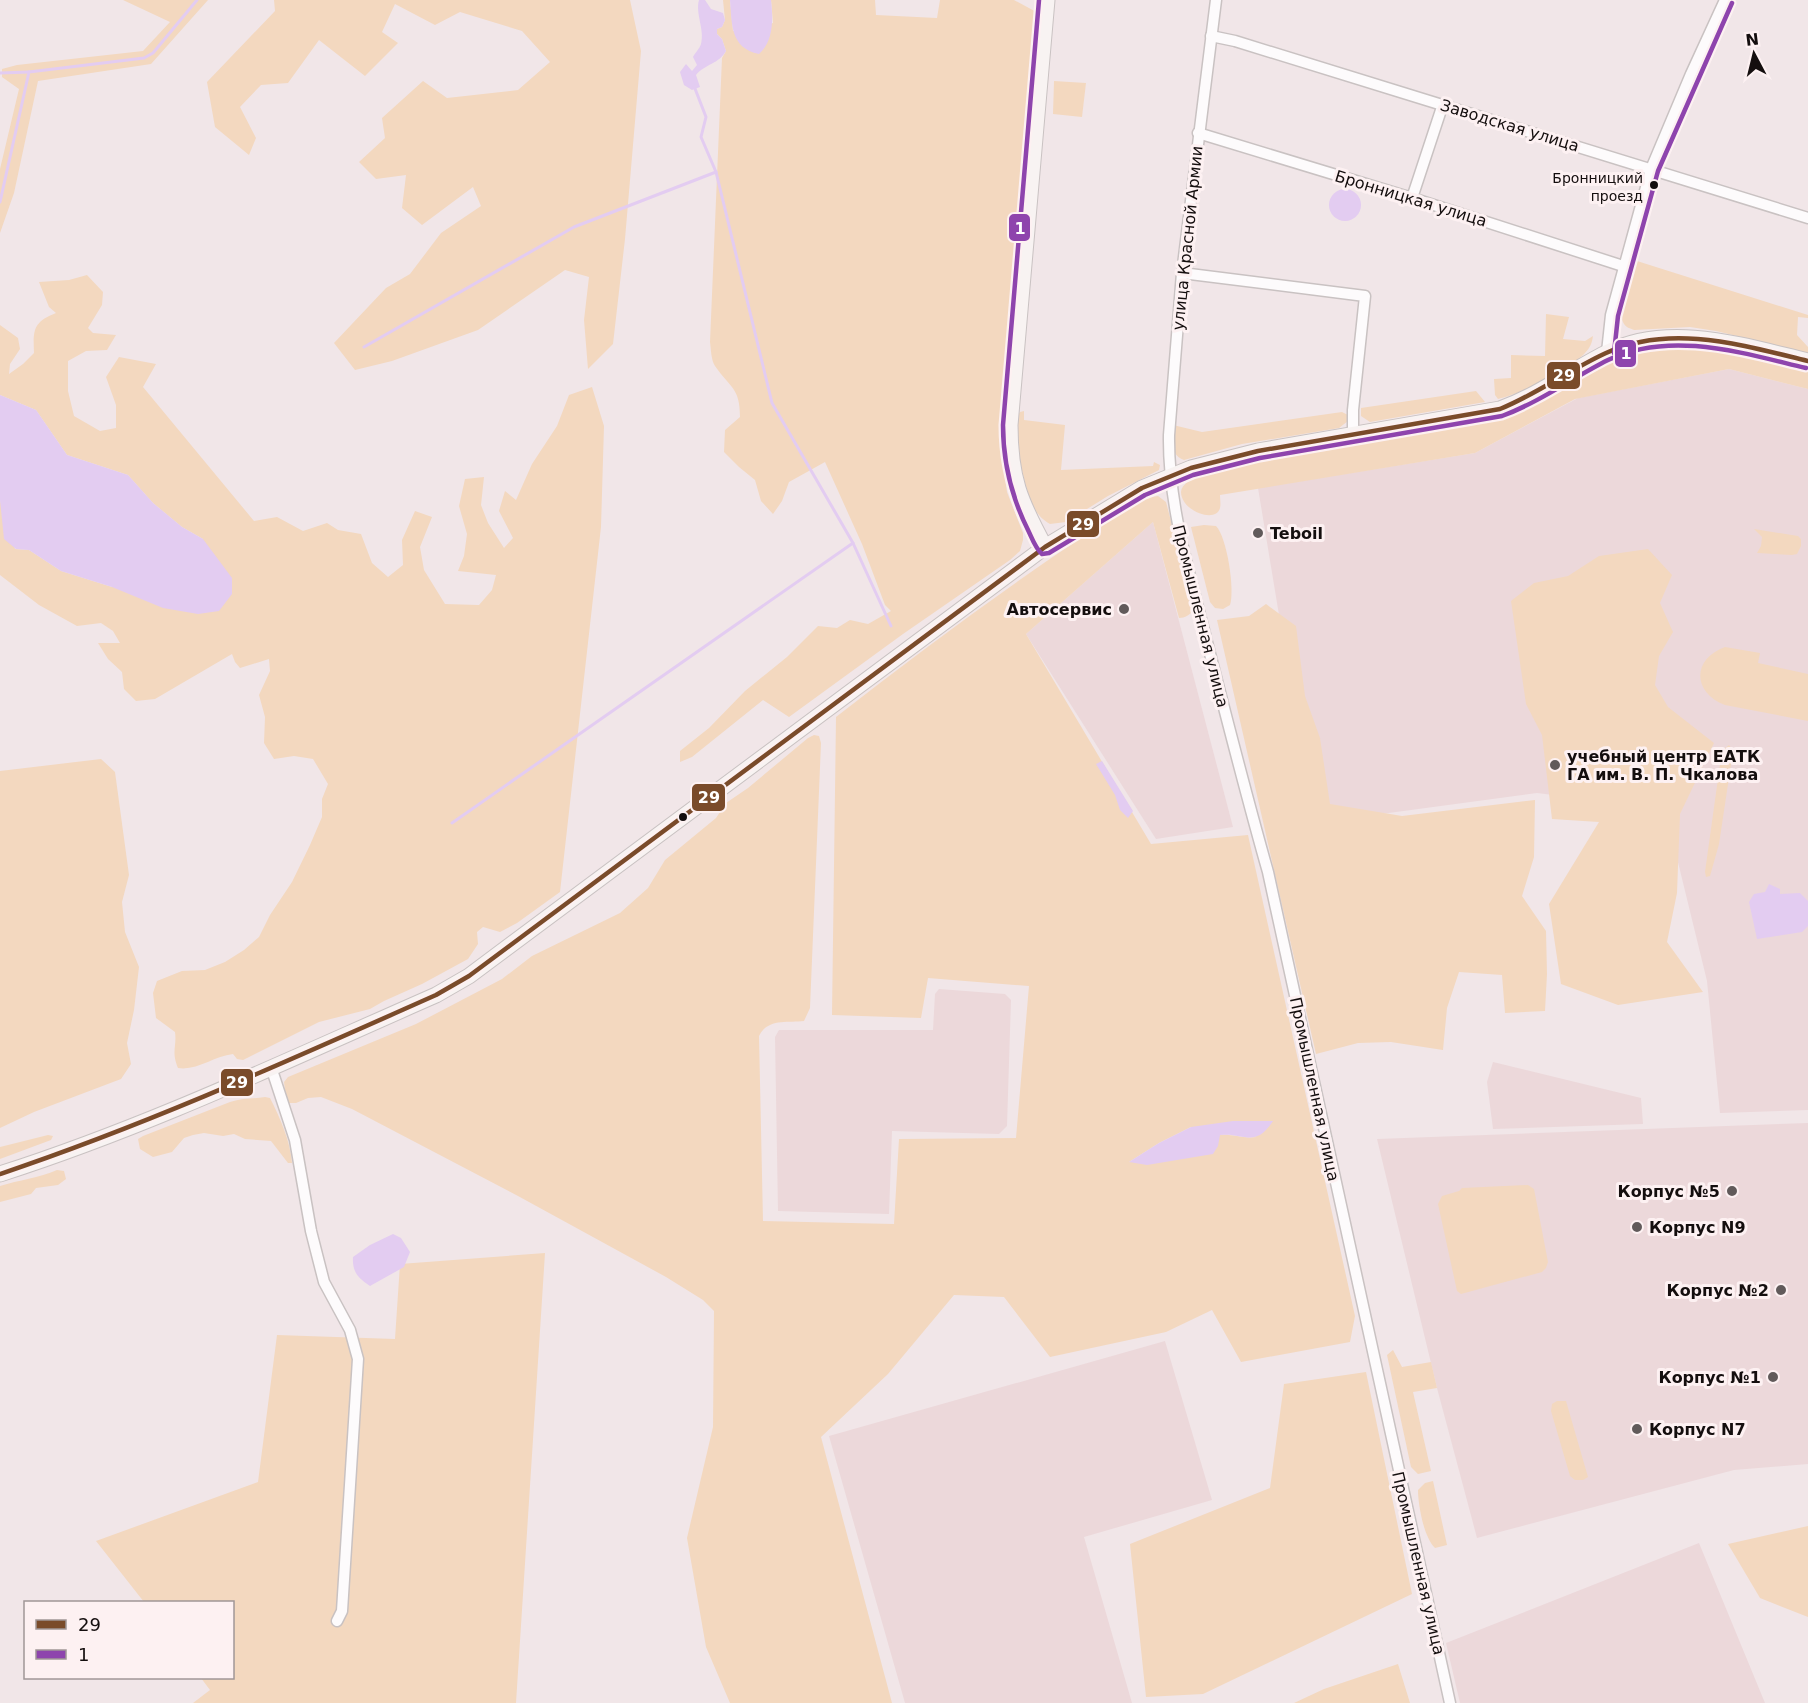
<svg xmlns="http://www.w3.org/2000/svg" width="1808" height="1703" font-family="'DejaVu Sans',sans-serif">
<rect width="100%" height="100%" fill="#f1e6e8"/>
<!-- built -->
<g fill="#ecd8da">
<polygon points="1729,369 1808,389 1808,1110 1720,1113 1707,981 1665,809 1537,793 1307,824 1299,736 1258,488 1475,453 1578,398"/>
<polygon points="1153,522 1233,827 1156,839 1026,634"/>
<polygon points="939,989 1005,994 1011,1000 1007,1126 999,1134 892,1131 889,1214 778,1211 775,1037 779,1030 933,1030 935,994"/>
<polygon points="1493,1062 1641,1098 1643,1124 1493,1129 1487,1082"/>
<polygon points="1808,1123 1808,1464 1734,1470 1477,1538 1437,1388 1377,1139"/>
<polygon points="1165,1341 1212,1500 1084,1537 1132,1703 905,1703 829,1436"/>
<polygon points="1699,1543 1765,1703 1460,1703 1446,1643"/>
</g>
<!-- green -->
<g fill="#f3d8bf" fill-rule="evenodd">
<polygon points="123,0 208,0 151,64 38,81 14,193 0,233 0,169 19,89 2,77 2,69 17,65 143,51 170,22"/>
<polygon points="274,0 630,0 641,51 625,239 613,344 588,369 584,320 589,277 565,270 478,330 392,361 355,370 334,343 386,288 410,274 441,233 481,206 473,187 422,225 402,208 406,175 376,179 359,162 385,138 382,118 423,81 447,98 518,90 550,62 522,31 460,12 435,25 395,4 382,32 398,43 365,76 319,40 288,83 261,85 240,107 256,138 249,155 215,127 207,82 275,11"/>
<path d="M723 0H730L733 31 773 23 771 0H875L876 15 937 18 940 0H1014L1040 14 999 438 1007 492 1023 533V540L1020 551 1010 560 903 634 789 717 763 700 692 757 680 762V751L709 728 745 691 787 657 818 626 837 628 850 620 868 624 891 611 885 605 862 544 825 462 789 482 782 501 773 514 761 501 755 480 739 467 724 452 725 430 740 417C740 387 730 388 715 366 711 360 711 349 710 342L722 58 726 51 722 39 717 34V29L722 27 725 20Z"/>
<polygon points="1054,81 1086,83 1082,117 1053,114"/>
<path d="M1633 261H1637L1808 315V318L1798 317 1797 335 1808 347V353L1716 331 1690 327 1634 330C1629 328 1625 327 1623 322 1618 312 1627 270 1633 261Z"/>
<path d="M87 275 103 292 102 305 88 328 93 333 116 335 107 350 86 351 68 361V391L74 416 100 431 116 428V405L106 377 119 357 156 364 143 387 254 521 277 517 303 531 327 523 338 530 361 534 372 563 388 577 403 565 402 540 415 511 432 517 420 547 424 570 445 604 479 605 492 590 496 575 458 571 464 556 467 534 459 506 465 479 484 477 481 505 488 523 504 548 513 538 499 511 505 491 516 500 532 464 557 426 569 395 592 387 604 426 601 527 560 892 517 923 500 932 483 927 477 932 478 944 468 959 422 984 384 1001 370 1009 319 1022 243 1060 237 1059 233 1054C214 1056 197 1071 178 1068 171 1051 177 1047 175 1032L156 1018 153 993 157 981 182 971 205 970 225 962 244 950 259 937 270 915 292 882 310 845 322 817V799L328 784 313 759 294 756 274 759 264 743 265 717 259 695 270 671 269 659 240 668 235 662 232 654 155 699 136 701 124 689 122 672 108 659 98 643H120L113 631 101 623 77 626 39 605 0 575V500L15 549 29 550 61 571 112 587 203 539 182 527 153 503 128 475 67 455 36 410 0 395V325L18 338 20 349 10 364 9 374 23 364 34 353C33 330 33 322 56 313L49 307 39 282 69 280Z"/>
<path d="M1546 314 1569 317 1563 339 1585 341 1593 336C1592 343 1590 348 1585 353 1570 369 1519 395 1498 399L1495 395 1494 379 1511 378V355L1545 356Z"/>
<path d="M1674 346C1720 346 1764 359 1808 369V389L1729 369 1575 399 1475 453 1220 495C1220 498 1221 505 1220 508 1216 524 1181 511 1181 492 1182 463 1331 448 1356 444 1388 439 1419 434 1451 428 1475 424 1499 420 1521 412 1558 397 1588 369 1625 355 1641 349 1658 348 1674 346Z"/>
<polygon points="1476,391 1485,402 1370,422 1361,416 1361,408"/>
<path d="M1024 411V420L1065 425 1061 470 1153 466 1154 462 1160 465 1159 470 1108 496 1066 522 1050 524C1043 520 1038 515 1034 508 1025 491 1010 428 1020 412Z"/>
<path d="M1342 412 1348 415V421L1339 428 1242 444 1184 460C1169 455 1174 441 1175 428L1173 425 1202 432Z"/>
<path d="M1158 496 1166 502 1194 609C1190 615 1185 618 1179 618L1153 522 1026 634 1151 844 1248 835 1355 1316 1350 1342 1241 1362 1212 1310 1166 1332 1050 1357 1004 1297 954 1295 888 1374 821 1437 892 1703H730L706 1647 687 1538 713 1427 714 1311 703 1300 666 1277 518 1196 352 1109 321 1097 308 1098 296 1103H289L286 1098 284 1082 288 1077 416 1024 502 979 532 956 620 913 648 888 665 860 716 818 726 803 748 788 808 738 814 735 819 736 821 743 810 1008 804 1021C787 1023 768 1018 759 1036L763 1221 894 1224 899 1139 1016 1138 1029 986 928 978 921 1018 832 1015 836 717C914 656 993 597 1075 542 1094 529 1137 498 1158 496ZM1191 1127 1257 1137C1242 1139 1234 1134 1220 1135L1129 1162 1159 1143Z"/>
<path d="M1204 525 1216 526C1227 537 1235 590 1230 605L1223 609 1215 608 1210 602 1191 527Z"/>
<polygon points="1754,529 1798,536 1801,539 1801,546 1797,554 1792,555 1757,553 1761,546 1762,537"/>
<polygon points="1648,549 1672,575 1660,603 1673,632 1659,656 1655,685 1668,707 1714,743 1680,814 1677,893 1667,942 1703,992 1618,1005 1561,984 1549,904 1599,822 1552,819 1542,735 1526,704 1511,601 1534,583 1568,576 1599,556"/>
<polygon points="1266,604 1296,626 1305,696 1320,738 1330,804 1402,816 1535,800 1534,857 1522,896 1546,931 1547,974 1545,1011 1505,1013 1502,975 1459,972 1447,1008 1443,1050 1391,1042 1358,1043 1316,1054 1217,620 1249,616"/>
<path d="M1725 647 1760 653 1758 663 1808 674V721L1725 705C1692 692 1692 659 1725 647Z"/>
<polygon points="1729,745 1733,751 1719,844 1710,876 1706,877 1705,872 1721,757 1724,749"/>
<polygon points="101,759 115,772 129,875 122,902 125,932 139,967 134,1010 127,1043 131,1064 121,1079 34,1112 0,1128 0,771"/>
<path d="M265 1097 270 1098C280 1118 290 1140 292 1163H288L271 1141 245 1139 234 1134 223 1136 204 1133 193 1135 184 1138 172 1152 153 1157 140 1149 138 1139 143 1136 230 1102C242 1098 253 1099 265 1097Z"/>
<polygon points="48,1135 53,1136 51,1140 0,1159 0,1147"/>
<path d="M57 1170 64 1171 66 1179 58 1185 36 1188 31 1194 0 1202V1186C19 1180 39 1178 57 1170Z"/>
<polygon points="1528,1185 1534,1189 1548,1262 1546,1268 1542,1272 1461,1294 1457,1291 1438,1204 1442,1196 1459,1191 1462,1188"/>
<polygon points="545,1253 516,1703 193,1703 210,1690 201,1678 232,1678 232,1602 144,1602 96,1541 258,1482 277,1335 395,1339 400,1264"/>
<polygon points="1393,1350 1402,1367 1431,1362 1437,1388 1413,1392 1431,1471 1418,1474 1411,1467 1387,1355"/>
<polygon points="1366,1372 1412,1594 1203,1694 1146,1697 1130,1544 1270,1488 1284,1384"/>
<polygon points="1557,1401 1566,1401 1588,1477 1583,1480 1575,1480 1570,1476 1551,1411 1552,1404"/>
<path d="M1433 1481 1447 1545 1435 1548C1424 1538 1418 1505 1418 1490L1425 1483Z"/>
<polygon points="1808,1526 1808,1617 1760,1598 1728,1544"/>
<polygon points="1398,1664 1410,1703 1294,1703 1324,1689"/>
</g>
<!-- water -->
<g fill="#e3ccf1">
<path d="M699 0H705L711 9 723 13 725 20 722 27 717 29V34L722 39 726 51C719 64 705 64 696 75L700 87 692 90 684 85 680 72 686 64 692 71 697 65 693 57C695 53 700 48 701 44 705 30 695 13 699 0Z"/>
<path d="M730 0H771C773 18 774 41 759 54 730 48 732 24 730 0Z"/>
<circle cx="1345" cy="205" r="16"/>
<polygon points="0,395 36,410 67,455 128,475 153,503 182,527 203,539 232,578 232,594 219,611 198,614 163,608 112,587 61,571 29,550 16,549 4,539 0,500"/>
<polygon points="1102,761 1133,811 1128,818 1120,810 1115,795 1096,764"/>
<polygon points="1769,884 1780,889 1780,894 1800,893 1808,901 1808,926 1802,932 1757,939 1749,902 1754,894 1765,892"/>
<path d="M1233 1121H1273C1255 1149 1244 1132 1220 1135L1218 1146 1213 1154 1147 1165 1129 1162 1159 1143 1191 1127Z"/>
<path d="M393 1234 401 1238 410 1252 404 1267 370 1286C358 1278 352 1272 353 1257L370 1245Z"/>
</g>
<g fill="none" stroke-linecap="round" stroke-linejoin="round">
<!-- stream -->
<g stroke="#e3ccf1" stroke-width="3">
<polyline points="0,73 29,72"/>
<polyline points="694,86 706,117 701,137 716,172 772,403 853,543 891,626"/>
<polyline points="0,202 29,72 144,58 153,53 197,0"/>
<polyline points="364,347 574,227 716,172"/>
<polyline points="452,823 853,543"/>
</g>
<defs>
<g id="street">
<path d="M1216 0 1182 273 1169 435C1168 506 1190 574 1207 642 1227 719 1246 795 1268 872L1450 1703"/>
<polyline points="1211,36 1235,41 1808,218"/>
<polyline points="1198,133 1412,198 1623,266"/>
<polyline points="1412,198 1443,104"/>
<polyline points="1182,273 1365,296 1353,410 1353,435"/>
<polyline points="1607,352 1611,315 1651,169 1691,74 1725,0"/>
<polyline points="271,1067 295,1140 311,1231 324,1282 350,1330 358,1359 342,1611 337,1621"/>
</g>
<g id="secondary">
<path d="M1045 547C1020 501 1010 478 1010 425L1047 0"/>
<path d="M0 1174C150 1126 292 1058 436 995L469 976 1045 547 1142 488 1191 468 1258 451 1500 409C1539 395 1570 371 1606 353 1669 321 1744 346 1808 361"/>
</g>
</defs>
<!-- street casing -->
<use href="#street" stroke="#c9c2c2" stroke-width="13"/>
<!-- secondary casing -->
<use href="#secondary" stroke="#c9c2c2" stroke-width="17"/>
<!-- street -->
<use href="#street" stroke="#fdfbfc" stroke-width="10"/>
<!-- secondary -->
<use href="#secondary" stroke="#f8f3f2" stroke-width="15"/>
<defs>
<path id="bus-1" d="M0 1174C149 1124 292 1059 436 995L469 976 1045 547 1142 488 1191 468 1258 451 1500 409C1537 394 1569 370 1606 353 1671 323 1742 345 1808 361"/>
<g id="bus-2">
<path d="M1039 0 1003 425C1003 463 1011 496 1028 530 1032 538 1035 548 1042 554L1049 553 1145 495 1193 475 1260 458 1502 416C1540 402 1572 378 1608 360 1671 330 1742 353 1806 368"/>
<polyline points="1614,353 1618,316 1658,171 1732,3"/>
</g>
</defs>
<!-- bus-1 casing -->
<use href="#bus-1" stroke="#fdf1f2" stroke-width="9"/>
<!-- bus-2 casing -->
<use href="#bus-2" stroke="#fdf1f2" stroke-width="9"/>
<!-- bus-1 -->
<use href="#bus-1" stroke="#7a4b2a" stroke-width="4.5"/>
<!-- bus-2 -->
<use href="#bus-2" stroke="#8e44ad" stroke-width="4.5"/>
</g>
<!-- markers -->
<g fill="#140e0e" stroke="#fdf1f2" stroke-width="2">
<circle cx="1654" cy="185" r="5"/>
<circle cx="683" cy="817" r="5"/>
</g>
<g fill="#615a5a" stroke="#fdf1f2" stroke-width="2">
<circle cx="1258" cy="533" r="6"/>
<circle cx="1124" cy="609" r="6"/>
<circle cx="1555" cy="765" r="6"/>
<circle cx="1732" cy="1191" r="6"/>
<circle cx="1637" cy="1227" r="6"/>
<circle cx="1781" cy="1290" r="6"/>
<circle cx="1773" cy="1377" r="6"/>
<circle cx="1637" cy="1429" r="6"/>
</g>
<g text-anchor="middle" stroke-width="6" stroke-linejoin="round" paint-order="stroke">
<!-- bus labels -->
<g font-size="14" fill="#140e0e" stroke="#fdf1f2" text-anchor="end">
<text x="1643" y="183">Бронницкий<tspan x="1643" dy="18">проезд</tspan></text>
</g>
<!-- street labels -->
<g font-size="16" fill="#140e0e" stroke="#fdf1f2">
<text transform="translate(1510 125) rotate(17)" y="6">Заводская улица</text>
<text transform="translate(1411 198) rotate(17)" y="6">Бронницкая улица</text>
<text transform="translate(1187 238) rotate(-84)" y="6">улица Красной Армии</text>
<text transform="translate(1201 616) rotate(76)" y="6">Промышленная улица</text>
<text transform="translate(1315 1089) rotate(78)" y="6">Промышленная улица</text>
<text transform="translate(1419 1563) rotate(77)" y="6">Промышленная улица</text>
</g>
<!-- poi labels -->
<g font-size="16" font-weight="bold" fill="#140e0e" stroke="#fdf1f2" text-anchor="start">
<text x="1270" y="539">Teboil</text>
<text x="1112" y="615" text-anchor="end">Автосервис</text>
<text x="1567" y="762">учебный центр ЕАТК<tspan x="1567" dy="18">ГА им. В. П. Чкалова</tspan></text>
<text x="1720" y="1197" text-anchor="end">Корпус №5</text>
<text x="1649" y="1233">Корпус N9</text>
<text x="1769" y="1296" text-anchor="end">Корпус №2</text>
<text x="1761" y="1383" text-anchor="end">Корпус №1</text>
<text x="1649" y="1435">Корпус N7</text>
</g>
</g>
<g stroke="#fdf1f2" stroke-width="2">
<rect x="1008" y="213" width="23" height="29" rx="6" fill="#8e44ad"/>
<rect x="1614" y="339" width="23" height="29" rx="6" fill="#8e44ad"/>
<rect x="1546" y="361" width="35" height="29" rx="6" fill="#7a4b2a"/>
<rect x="1066" y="510" width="34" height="28" rx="6" fill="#7a4b2a"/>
<rect x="691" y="783" width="35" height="29" rx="6" fill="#7a4b2a"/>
<rect x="220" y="1068" width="34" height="29" rx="6" fill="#7a4b2a"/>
</g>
<g font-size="16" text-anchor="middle" font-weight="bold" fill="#fff">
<text x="1020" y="234">1</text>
<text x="1626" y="359">1</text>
<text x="1564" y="381">29</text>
<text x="1083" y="530">29</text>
<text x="709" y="803">29</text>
<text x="237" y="1088">29</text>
</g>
<!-- legend -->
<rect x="24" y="1601" width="210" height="78" fill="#fdf1f2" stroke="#a09697" stroke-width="1.5"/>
<rect x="36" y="1620" width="30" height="9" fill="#7a4b2a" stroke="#a09697" stroke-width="1.5"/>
<text x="78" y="1631" font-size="18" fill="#140e0e">29</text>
<rect x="36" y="1650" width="30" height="9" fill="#8e44ad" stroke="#a09697" stroke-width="1.5"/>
<text x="78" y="1661" font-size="18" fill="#140e0e">1</text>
<!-- north arrow -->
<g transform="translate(1754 54) rotate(353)" stroke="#fdf1f2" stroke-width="4.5" paint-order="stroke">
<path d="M0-4.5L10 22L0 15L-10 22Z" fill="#140e0e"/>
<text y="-9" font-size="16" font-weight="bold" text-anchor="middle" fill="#140e0e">N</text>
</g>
</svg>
